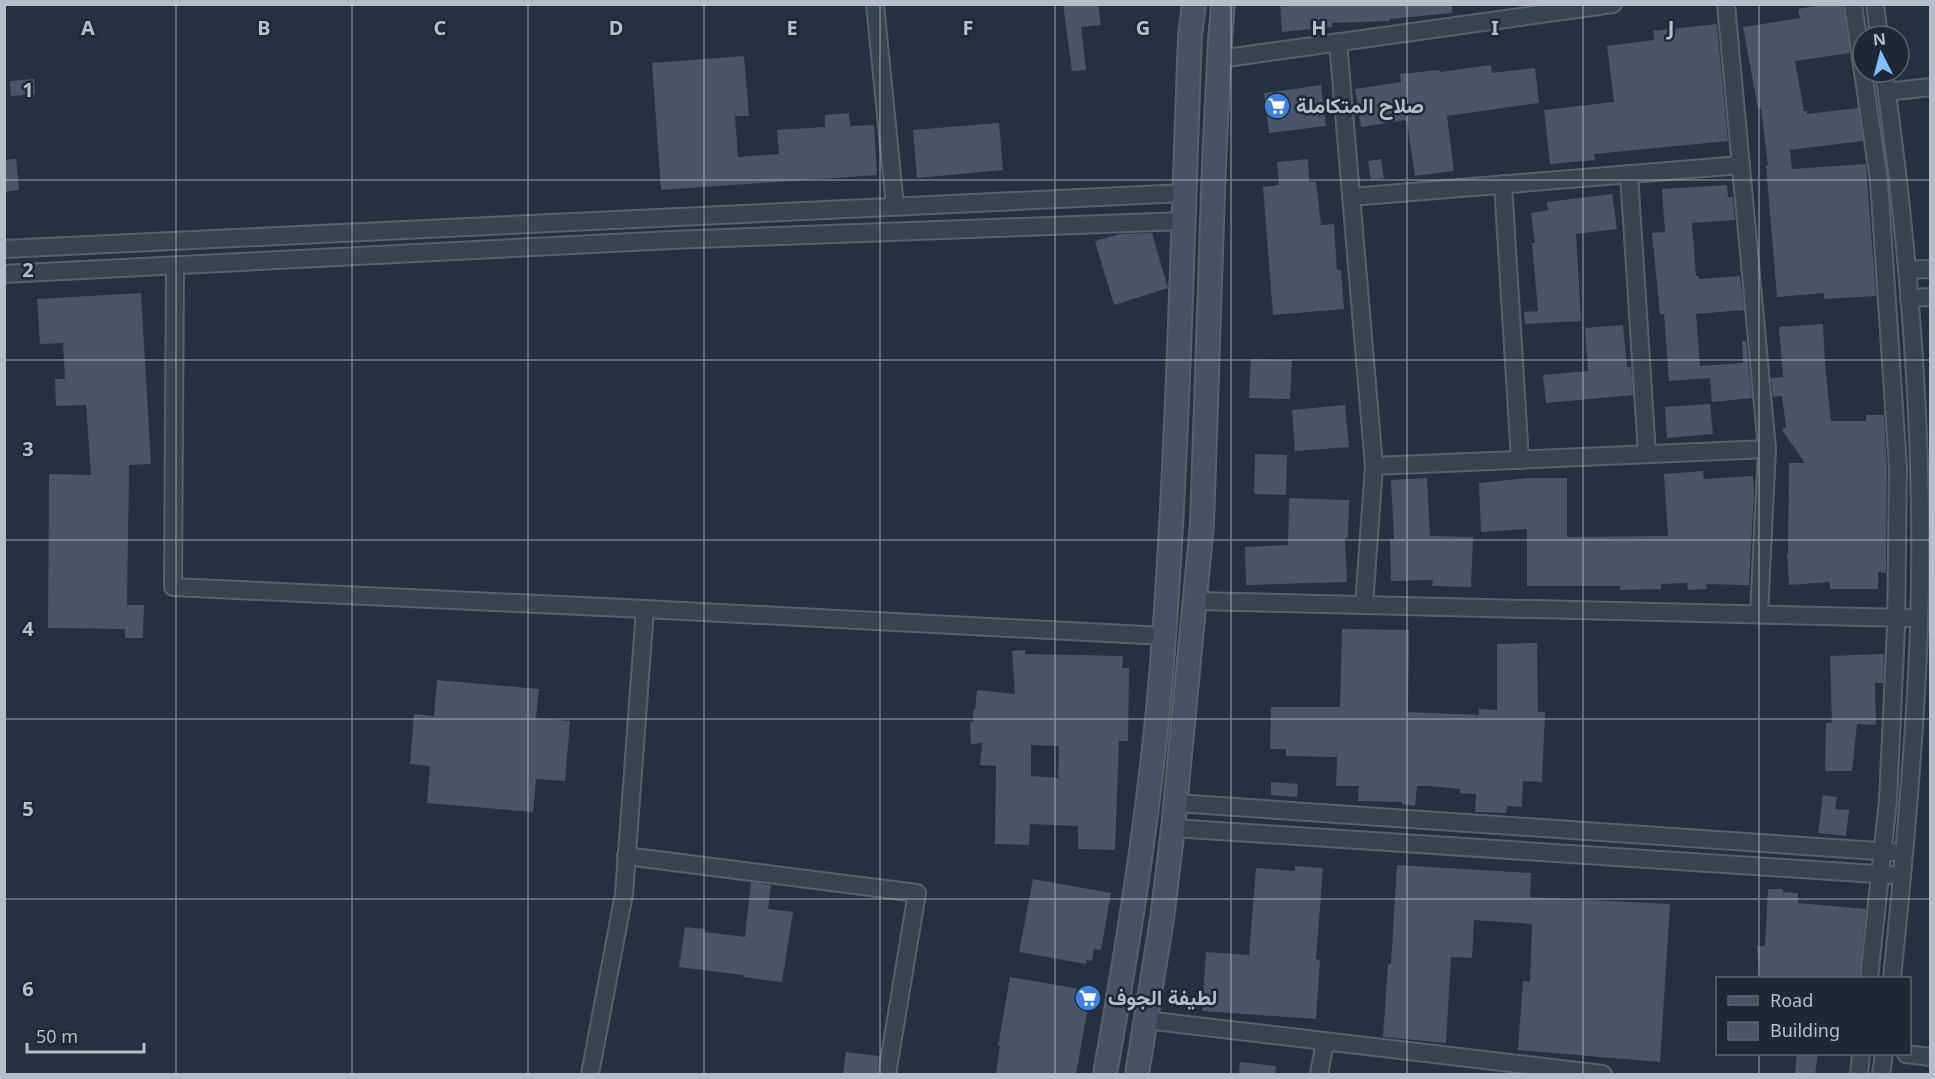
<svg xmlns="http://www.w3.org/2000/svg" width="1935" height="1079" font-family="'Noto Sans',Vazirmatn,sans-serif">
<rect width="100%" height="100%" fill="#233241"/>
<!-- building -->
<g fill="#475768" fill-rule="evenodd">
<polygon points="1063,4 1098,4 1101,25 1081,27 1086,70 1072,71"/>
<polygon points="1280,4 1452,4 1452,13 1390,19 1390,21 1332,23 1332,27 1282,32"/>
<polygon points="1826,4 1843,4 1850,53 1795,61 1804,111 1807,111 1807,114 1858,108 1863,141 1790,150 1792,169 1866,164 1876,296 1824,299 1824,293 1777,297 1766,166 1768,165 1761,109 1758,109 1743,27 1800,18 1798,9"/>
<polygon points="1717,24 1728,141 1594,154 1595,160 1550,164 1544,110 1614,102 1607,46 1654,40 1653,31"/>
<polygon points="744,56 749,116 735,116 738,157 779,154 777,130 825,127 825,115 849,113 850,126 874,125 877,175 661,190 652,63"/>
<polygon points="1491,65 1492,73 1535,68 1539,103 1447,116 1454,171 1415,176 1407,122 1405,120 1361,127 1355,89 1401,82 1400,74 1439,70 1440,72"/>
<polygon points="34,79 35,94 11,96 10,81"/>
<polygon points="1321,85 1326,126 1269,133 1264,93"/>
<polygon points="999,123 1003,170 917,178 913,130"/>
<polygon points="16,159 19,190 4,192 4,160"/>
<polygon points="1308,159 1309,182 1316,182 1321,225 1334,224 1337,270 1341,270 1344,309 1273,315 1263,187 1279,185 1277,162"/>
<polygon points="1381,159 1384,178 1371,180 1368,161"/>
<polygon points="1727,185 1728,197 1733,197 1735,220 1692,223 1696,276 1698,276 1699,279 1740,276 1744,310 1696,314 1700,366 1743,363 1742,341 1746,341 1752,398 1712,402 1710,378 1669,381 1664,314 1660,314 1652,233 1665,232 1662,189"/>
<polygon points="1612,194 1617,229 1576,234 1581,321 1525,324 1524,312 1538,311 1532,243 1535,243 1531,213 1548,210 1547,202"/>
<polygon points="1152,233 1168,288 1114,305 1095,241 1120,234"/>
<polygon points="141,293 151,464 129,465 127,605 144,605 143,638 125,638 125,629 48,628 49,474 91,475 86,405 56,406 55,379 65,379 63,343 40,344 37,299"/>
<polygon points="1823,324 1825,364 1831,421 1866,421 1866,415 1884,415 1887,468 1886,573 1878,572 1878,589 1830,589 1830,582 1789,585 1787,554 1788,554 1789,463 1805,463 1782,430 1786,427 1782,396 1773,397 1771,378 1783,377 1779,327"/>
<polygon points="1623,325 1627,367 1631,367 1633,395 1546,403 1543,375 1588,371 1585,328"/>
<polygon points="1251,359 1292,360 1290,399 1249,398"/>
<polygon points="1710,404 1713,434 1667,438 1665,407"/>
<polygon points="1345,405 1349,447 1295,451 1292,410"/>
<polygon points="1255,454 1287,455 1286,495 1254,494"/>
<polygon points="1703,471 1704,479 1753,476 1754,493 1749,585 1706,584 1707,589 1688,590 1687,583 1661,584 1661,589 1620,590 1620,586 1527,586 1527,529 1481,532 1479,483 1528,478 1567,478 1567,537 1668,536 1664,474"/>
<polygon points="1427,478 1430,536 1473,537 1471,587 1432,586 1433,580 1391,581 1390,539 1394,539 1391,480"/>
<polygon points="1289,498 1349,500 1348,538 1345,538 1347,582 1246,585 1245,547 1288,545"/>
<polygon points="1342,629 1409,630 1408,712 1479,715 1479,709 1497,710 1497,644 1537,643 1538,712 1545,712 1542,782 1523,781 1522,807 1507,806 1506,813 1475,812 1476,794 1460,793 1460,789 1429,786 1417,786 1415,806 1402,804 1402,802 1358,801 1359,786 1336,786 1337,757 1286,756 1286,749 1270,749 1271,707 1340,707"/>
<path d="M1025 650V654L1123 656 1122 668H1129L1128 741H1119L1115 850 1078 849V826L1030 824 1029 845 995 844 996 766 980 765 982 743 971 744 970 722H973V710H975L977 690 1015 694 1012 651ZM1031 745 1059 746 1058 778 1031 776Z"/>
<polygon points="1884,654 1883,683 1875,683 1876,725 1857,724 1852,771 1825,771 1826,723 1832,723 1830,656"/>
<polygon points="437,680 539,689 536,718 570,721 565,781 536,779 533,812 427,803 430,766 410,764 414,714 434,716"/>
<polygon points="1271,782 1298,784 1297,797 1271,795"/>
<polygon points="1823,795 1837,797 1835,809 1849,810 1846,836 1818,833"/>
<polygon points="1397,865 1531,873 1530,897 1670,904 1660,1062 1518,1050 1523,981 1530,982 1532,924 1474,920 1472,958 1451,957 1446,1043 1383,1037 1388,964 1391,964"/>
<polygon points="1295,866 1323,868 1316,959 1320,960 1316,1019 1202,1011 1206,952 1249,955 1256,868 1295,871"/>
<polygon points="1033,879 1111,893 1101,950 1094,949 1092,961 1087,960 1086,964 1019,952"/>
<polygon points="751,882 771,885 768,909 793,912 782,982 743,977 743,975 679,967 685,927 705,929 705,932 745,937"/>
<polygon points="1768,889 1783,889 1783,892 1798,893 1798,903 1866,909 1859,978 1760,978 1757,946 1765,946"/>
<polygon points="1010,977 1091,991 1076,1074 996,1074 1000,1046 998,1046"/>
<polygon points="846,1052 879,1056 877,1074 843,1074"/>
<polygon points="1797,1053 1818,1053 1815,1074 1795,1074"/>
<polygon points="1240,1062 1276,1066 1275,1074 1239,1074"/>
</g>
<g fill="none" stroke-linecap="round" stroke-linejoin="round">
<defs>
<g id="street">
<polyline points="875,4 895,206"/>
<polyline points="1726,4 1767,449 1759,614"/>
<polyline points="1853,4 1879,181 1898,468 1896,628 1888,800 1869,978"/>
<polyline points="1875,4 1879,36"/>
<polyline points="1338,42 1374,466 1364,605"/>
<polyline points="1219,59 1613,4"/>
<path d="M1884 72C1910 256 1925 442 1919 628 1915 745 1904 862 1892 978"/>
<polyline points="1887,92 1930,87"/>
<polyline points="1629,174 1647,454"/>
<polyline points="1503,184 1520,460"/>
<polyline points="1351,197 1741,165"/>
<polyline points="4,249 1184,193"/>
<polyline points="175,266 173,587 645,609 1164,636"/>
<polyline points="1907,270 1930,269"/>
<polyline points="4,274 671,240 1183,221"/>
<polyline points="1909,298 1930,297"/>
<polyline points="1374,466 1767,449"/>
<polyline points="1195,601 1908,618"/>
<polyline points="1176,803 1892,852"/>
<polyline points="1173,828 1891,875"/>
<polyline points="626,856 917,893 887,1074"/>
<polyline points="1146,1020 1603,1074"/>
<polyline points="1906,1054 1930,1057"/>
<polyline points="590,1074 624,894 645,609"/>
<polyline points="1319,1074 1325,1042"/>
<polyline points="1859,1074 1861,1054"/>
<polyline points="1881,1074 1884,1054"/>
</g>
<g id="secondary">
<path d="M1105 1074C1129 939 1151 802 1162 664 1178 456 1182 246 1190 36L1194 4"/>
<polyline points="1137,1074 1162,919 1173,828 1202,524 1214,163 1220,40 1223,4"/>
</g>
</defs>
<!-- street casing -->
<use href="#street" stroke="#55626e" stroke-width="20"/>
<!-- secondary casing -->
<use href="#secondary" stroke="#55626e" stroke-width="26"/>
<!-- street -->
<use href="#street" stroke="#374451" stroke-width="16"/>
<!-- secondary -->
<use href="#secondary" stroke="#455364" stroke-width="22"/>
</g>
<!-- grid -->
<path fill="none" stroke="#b4bfcb" stroke-width="1.5" stroke-opacity="0.55" d="M176 4V1074M352 4V1074M528 4V1074M704 4V1074M880 4V1074M1055 4V1074M1231 4V1074M1407 4V1074M1583 4V1074M1759 4V978M4 180H1930M4 360H1930M4 540H1930M4 719H1930M4 899H1930M1759 1054V1074"/>
<!-- icons -->
<defs>
<symbol id="supermarket-disc" viewBox="-11 -11 22 22"><circle r="9.5" fill="#3f7fe0" stroke="#1c2936"/><path d="M-6-5.5h2.5l.6 2H6L4.5 2H-2.5L-4.4-4H-6ZM-1.5 3.2a1.3 1.3 0 1 0 .1 0ZM3 3.2a1.3 1.3 0 1 0 .1 0Z" fill="#fff"/></symbol>
</defs>
<g fill-rule="evenodd">
<use href="#supermarket-disc" x="1262" y="91" width="30" height="30"/>
<use href="#supermarket-disc" x="1073" y="983" width="30" height="30"/>
</g>
<g text-anchor="middle" stroke-width="5" stroke-linejoin="round" paint-order="stroke">
<!-- poi labels -->
<g font-size="21" font-weight="bold" fill="#b4bfcb" stroke="#1c2936" text-anchor="start">
<text x="1296" y="113">صلاح المتكاملة</text>
<text x="1108" y="1005">لطيفة الجوف</text>
</g>
</g>
<g font-size="20" text-anchor="middle" font-weight="bold" fill="#b4bfcb" stroke="#1c2936" stroke-width="5" stroke-linejoin="round" paint-order="stroke">
<text x="88" y="35">A</text>
<text x="264" y="35">B</text>
<text x="440" y="35">C</text>
<text x="616" y="35">D</text>
<text x="792" y="35">E</text>
<text x="968" y="35">F</text>
<text x="1143" y="35">G</text>
<text x="1319" y="35">H</text>
<text x="1495" y="35">I</text>
<text x="1671" y="35">J</text>
<text x="28" y="97">1</text>
<text x="28" y="277">2</text>
<text x="28" y="456">3</text>
<text x="28" y="636">4</text>
<text x="28" y="816">5</text>
<text x="28" y="996">6</text>
</g>
<!-- border -->
<rect width="1935" height="1079" fill="none" stroke="#b4bfcb" stroke-width="12"/>
<!-- legend -->
<rect x="1716" y="977" width="195" height="78" fill="#1c2936" stroke="#596572" stroke-width="1.5"/>
<rect x="1728" y="996" width="30" height="9" fill="#455364" stroke="#596572" stroke-width="1.5"/>
<text x="1770" y="1007" font-size="18" fill="#b4bfcb">Road</text>
<rect x="1728" y="1022" width="30" height="18" fill="#475768" stroke="#596572" stroke-width="1.5"/>
<text x="1770" y="1037" font-size="18" fill="#b4bfcb">Building</text>
<!-- north arrow -->
<g transform="translate(1881 54) rotate(354)"><circle r="28" fill="#1c2936" stroke="#596572" stroke-width="1.5"/>
<path d="M0-4.5L10 22L0 15L-10 22Z" fill="#85bdff"/>
<text y="-9" font-size="16" font-weight="bold" text-anchor="middle" fill="#b4bfcb">N</text>
</g>
<!-- scale -->
<path d="M27 1043v9h117v-9" fill="none" stroke="#b4bfcb" stroke-width="3"/>
<text x="36" y="1043" font-size="18" fill="#b4bfcb" stroke="#1c2936" stroke-width="4.5" paint-order="stroke">50 m</text>
</svg>
